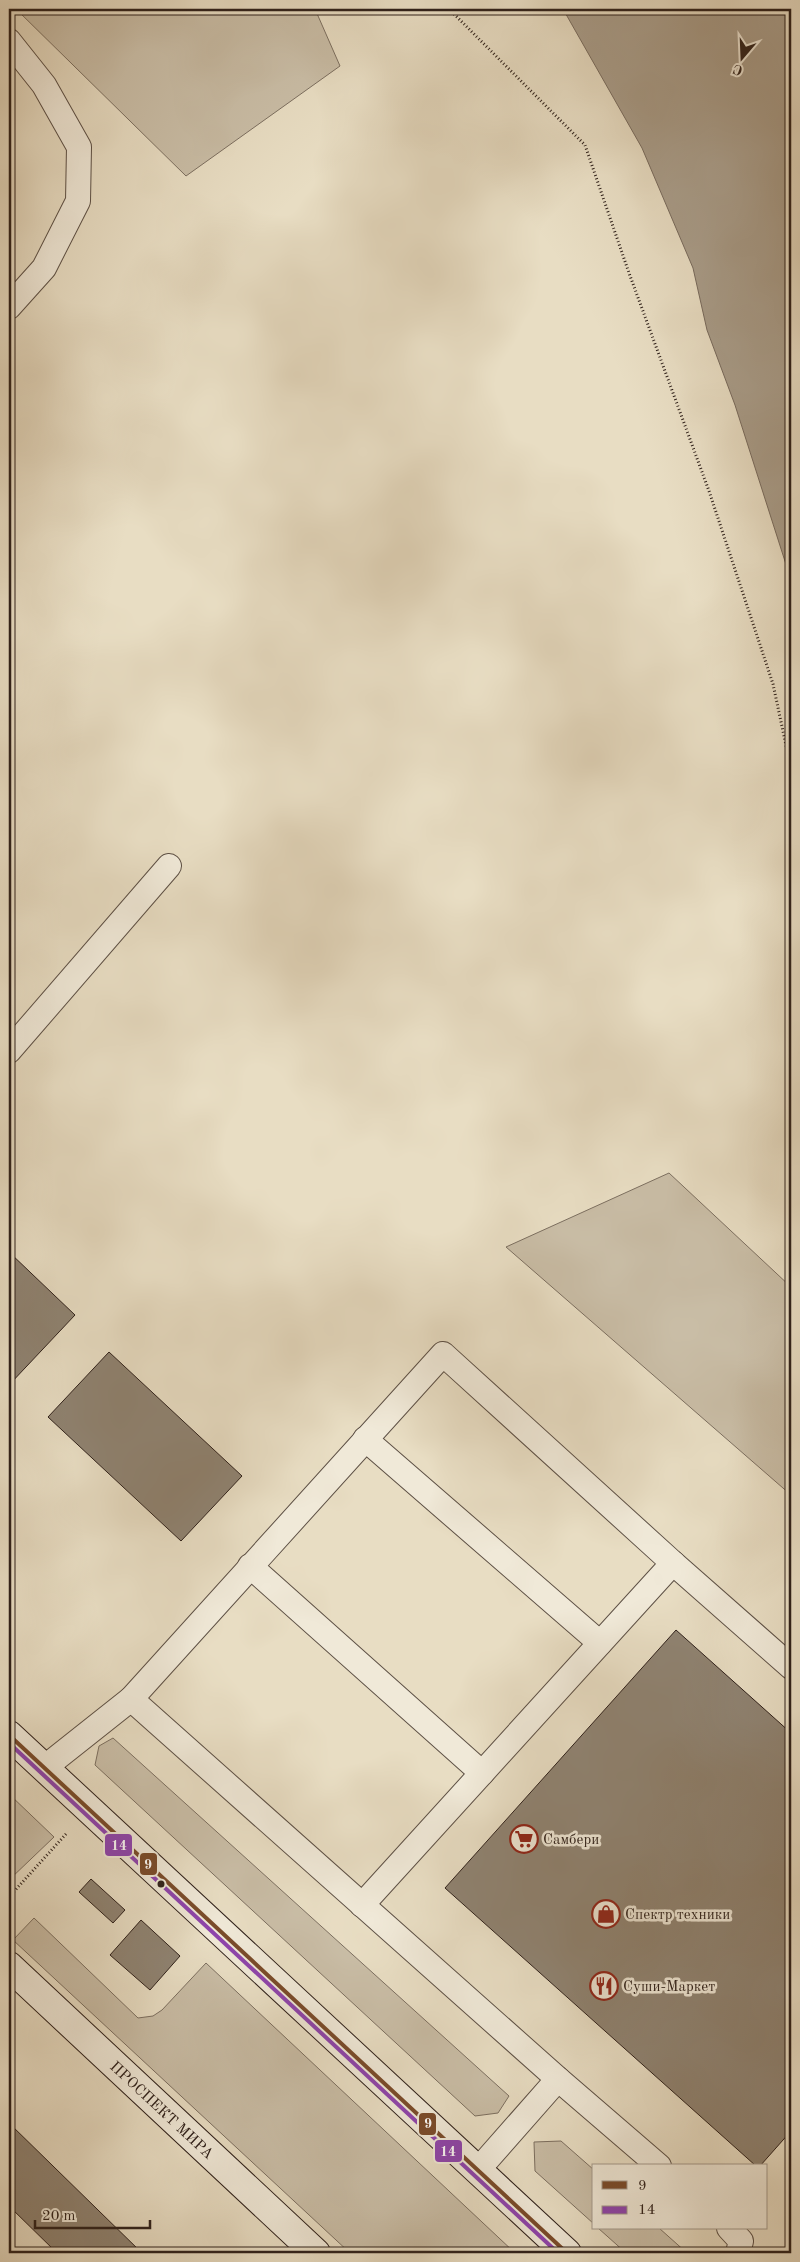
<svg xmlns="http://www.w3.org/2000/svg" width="800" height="2262" font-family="'Old Standard TT',serif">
<rect width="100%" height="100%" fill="#e8ddc3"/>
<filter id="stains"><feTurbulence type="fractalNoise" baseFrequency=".004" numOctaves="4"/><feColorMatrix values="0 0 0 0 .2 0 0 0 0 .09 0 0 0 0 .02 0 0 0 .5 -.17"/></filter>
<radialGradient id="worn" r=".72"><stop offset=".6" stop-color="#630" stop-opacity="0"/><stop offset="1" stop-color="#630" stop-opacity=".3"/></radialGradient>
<!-- green -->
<g fill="#c9bda6" stroke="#7c6f60">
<polygon points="16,9 315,9 340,66 186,176"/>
<polygon points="669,1173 791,1287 791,1495 506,1247"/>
<polygon points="113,1738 509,2096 498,2113 475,2116 95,1765 99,1746"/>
<polygon points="9,1794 54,1837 9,1880"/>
<polygon points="34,1918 138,2018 153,2016 162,2010 206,1963 515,2253 350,2253 13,1940"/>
<polygon points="561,2141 594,2170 594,2224 535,2171 534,2142"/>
<polygon points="598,2228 659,2228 687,2253 626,2253"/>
</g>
<!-- water -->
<polygon fill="#a99d8a" stroke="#786b5e" points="563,9 791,9 791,580 735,405 707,330 693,268 642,148"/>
<!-- building -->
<g fill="#8f8372" stroke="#2f211b">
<polygon points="9,1252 75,1315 9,1385"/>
<polygon points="109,1352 242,1476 181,1541 48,1417"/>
<polygon points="676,1630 791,1733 791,2131 760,2166 756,2166 445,1888"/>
<polygon points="91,1879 125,1910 113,1923 79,1892"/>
<polygon points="141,1920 180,1956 150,1990 110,1955"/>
<polygon points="9,2123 142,2253 57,2253 9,2206"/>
</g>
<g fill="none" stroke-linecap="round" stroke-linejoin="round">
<defs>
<g id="lane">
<polyline points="9,41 44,85 79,147 78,201 44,268 9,307"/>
<polyline points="9,1051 169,866"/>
<polyline points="365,1439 600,1643"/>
<polyline points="673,1563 791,1667"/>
<polyline points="250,1566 482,1773"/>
<polyline points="131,1699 558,2079 659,2166"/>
<polyline points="44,1768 131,1699 443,1354 673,1563 362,1905"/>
<polyline points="477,2171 558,2079"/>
<polyline points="729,2228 741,2241 738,2253"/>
</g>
<g id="secondary">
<polyline points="9,1735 567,2253"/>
<polyline points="9,1966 316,2253"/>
</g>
</defs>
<!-- lane casing -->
<use href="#lane" stroke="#5d5045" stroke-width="26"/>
<!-- secondary casing -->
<use href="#secondary" stroke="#2f211b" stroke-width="30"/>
<!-- path -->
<g stroke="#2f211b" stroke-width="3" stroke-dasharray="1 2.5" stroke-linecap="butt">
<polyline points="449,9 585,145 629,273 709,491 773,684 791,769"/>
<polyline points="9,1897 66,1834"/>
</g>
<!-- lane -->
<use href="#lane" stroke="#f0e9d8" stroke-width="24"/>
<!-- secondary -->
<use href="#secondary" stroke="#f0e9d8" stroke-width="28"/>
<defs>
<polyline id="bus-1" points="9,1735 567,2253"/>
<polyline id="bus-2" points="9,1743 558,2253"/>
</defs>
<!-- bus-1 casing -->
<use href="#bus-1" stroke="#f0e9d8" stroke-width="8"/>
<!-- bus-2 casing -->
<use href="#bus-2" stroke="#f0e9d8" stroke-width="8"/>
<!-- bus-1 -->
<use href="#bus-1" stroke="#7a4b2a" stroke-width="4"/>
<!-- bus-2 -->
<use href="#bus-2" stroke="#8e44ad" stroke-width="4"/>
</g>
<!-- icons -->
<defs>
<symbol id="supermarket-ring" viewBox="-11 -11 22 22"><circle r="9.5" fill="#f0e9d8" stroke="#8f2418" stroke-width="1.5"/><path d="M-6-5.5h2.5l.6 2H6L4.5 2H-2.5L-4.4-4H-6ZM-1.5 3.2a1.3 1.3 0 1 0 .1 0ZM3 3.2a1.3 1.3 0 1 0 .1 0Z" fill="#8f2418"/></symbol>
<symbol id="shop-ring" viewBox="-11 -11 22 22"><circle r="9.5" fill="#f0e9d8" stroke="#8f2418" stroke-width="1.5"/><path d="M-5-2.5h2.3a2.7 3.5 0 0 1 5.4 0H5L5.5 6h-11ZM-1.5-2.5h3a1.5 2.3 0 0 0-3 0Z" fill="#8f2418"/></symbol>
<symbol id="restaurant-ring" viewBox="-11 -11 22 22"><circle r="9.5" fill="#f0e9d8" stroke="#8f2418" stroke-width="1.5"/><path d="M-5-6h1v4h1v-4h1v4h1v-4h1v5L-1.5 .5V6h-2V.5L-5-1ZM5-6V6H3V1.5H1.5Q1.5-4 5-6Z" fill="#8f2418"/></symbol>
</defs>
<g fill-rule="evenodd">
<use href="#supermarket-ring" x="508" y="1823" width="32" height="32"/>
<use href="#shop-ring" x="590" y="1898" width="32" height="32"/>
<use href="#restaurant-ring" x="588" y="1970" width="32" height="32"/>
</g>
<!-- markers -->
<circle fill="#2f211b" stroke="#f0e9d8" stroke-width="2" cx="161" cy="1884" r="4.5"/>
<g text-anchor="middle" stroke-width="5" stroke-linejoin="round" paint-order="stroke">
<!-- poi labels -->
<g font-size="15" fill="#2f211b" stroke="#f0e9d8" text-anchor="start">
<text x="543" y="1844">Самбери</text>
<text x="625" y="1919">Спектр техники</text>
<text x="623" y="1991">Суши-Маркет</text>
</g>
<!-- street labels -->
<g font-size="15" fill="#2f211b" stroke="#f0e9d8">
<text transform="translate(162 2110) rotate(43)" y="5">ПРОСПЕКТ МИРА</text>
</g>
</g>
<g stroke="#f0e9d8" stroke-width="2">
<rect x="104" y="1833" width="29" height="24" rx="5" fill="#8e44ad"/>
<rect x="139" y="1852" width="19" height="24" rx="5" fill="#7a4b2a"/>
<rect x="418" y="2112" width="19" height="24" rx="5" fill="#7a4b2a"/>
<rect x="434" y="2139" width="29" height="24" rx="5" fill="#8e44ad"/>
</g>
<g font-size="14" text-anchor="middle" font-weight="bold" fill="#fff">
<text x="119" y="1850">14</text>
<text x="148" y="1869">9</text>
<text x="428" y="2128">9</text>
<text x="448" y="2156">14</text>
</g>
<!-- margin -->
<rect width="800" height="2262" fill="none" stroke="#e8ddc3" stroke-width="30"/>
<rect x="10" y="10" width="780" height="2242" fill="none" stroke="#2f211b" stroke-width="2.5"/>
<rect x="15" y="15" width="770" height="2232" fill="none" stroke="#2f211b"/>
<!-- legend -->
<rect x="592" y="2164" width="175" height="65" fill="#f0e9d8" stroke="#a3998c"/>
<rect x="602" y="2181" width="25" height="8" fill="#7a4b2a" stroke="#a3998c"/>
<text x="638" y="2190" font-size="15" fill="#2f211b">9</text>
<rect x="602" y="2206" width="25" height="8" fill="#8e44ad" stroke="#a3998c"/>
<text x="638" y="2214" font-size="15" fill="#2f211b">14</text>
<!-- north arrow -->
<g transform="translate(742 58) rotate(199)" stroke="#f0e9d8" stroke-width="4" paint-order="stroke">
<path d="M0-4L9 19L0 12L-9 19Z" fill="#2f211b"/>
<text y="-8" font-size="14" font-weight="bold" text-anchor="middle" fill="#2f211b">С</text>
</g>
<!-- scale -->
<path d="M35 2220v8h115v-8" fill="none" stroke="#2f211b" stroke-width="2.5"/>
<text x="42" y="2220" font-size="15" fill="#2f211b" stroke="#f0e9d8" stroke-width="4" paint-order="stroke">20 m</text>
<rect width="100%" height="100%" filter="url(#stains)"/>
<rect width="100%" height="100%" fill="url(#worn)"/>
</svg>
